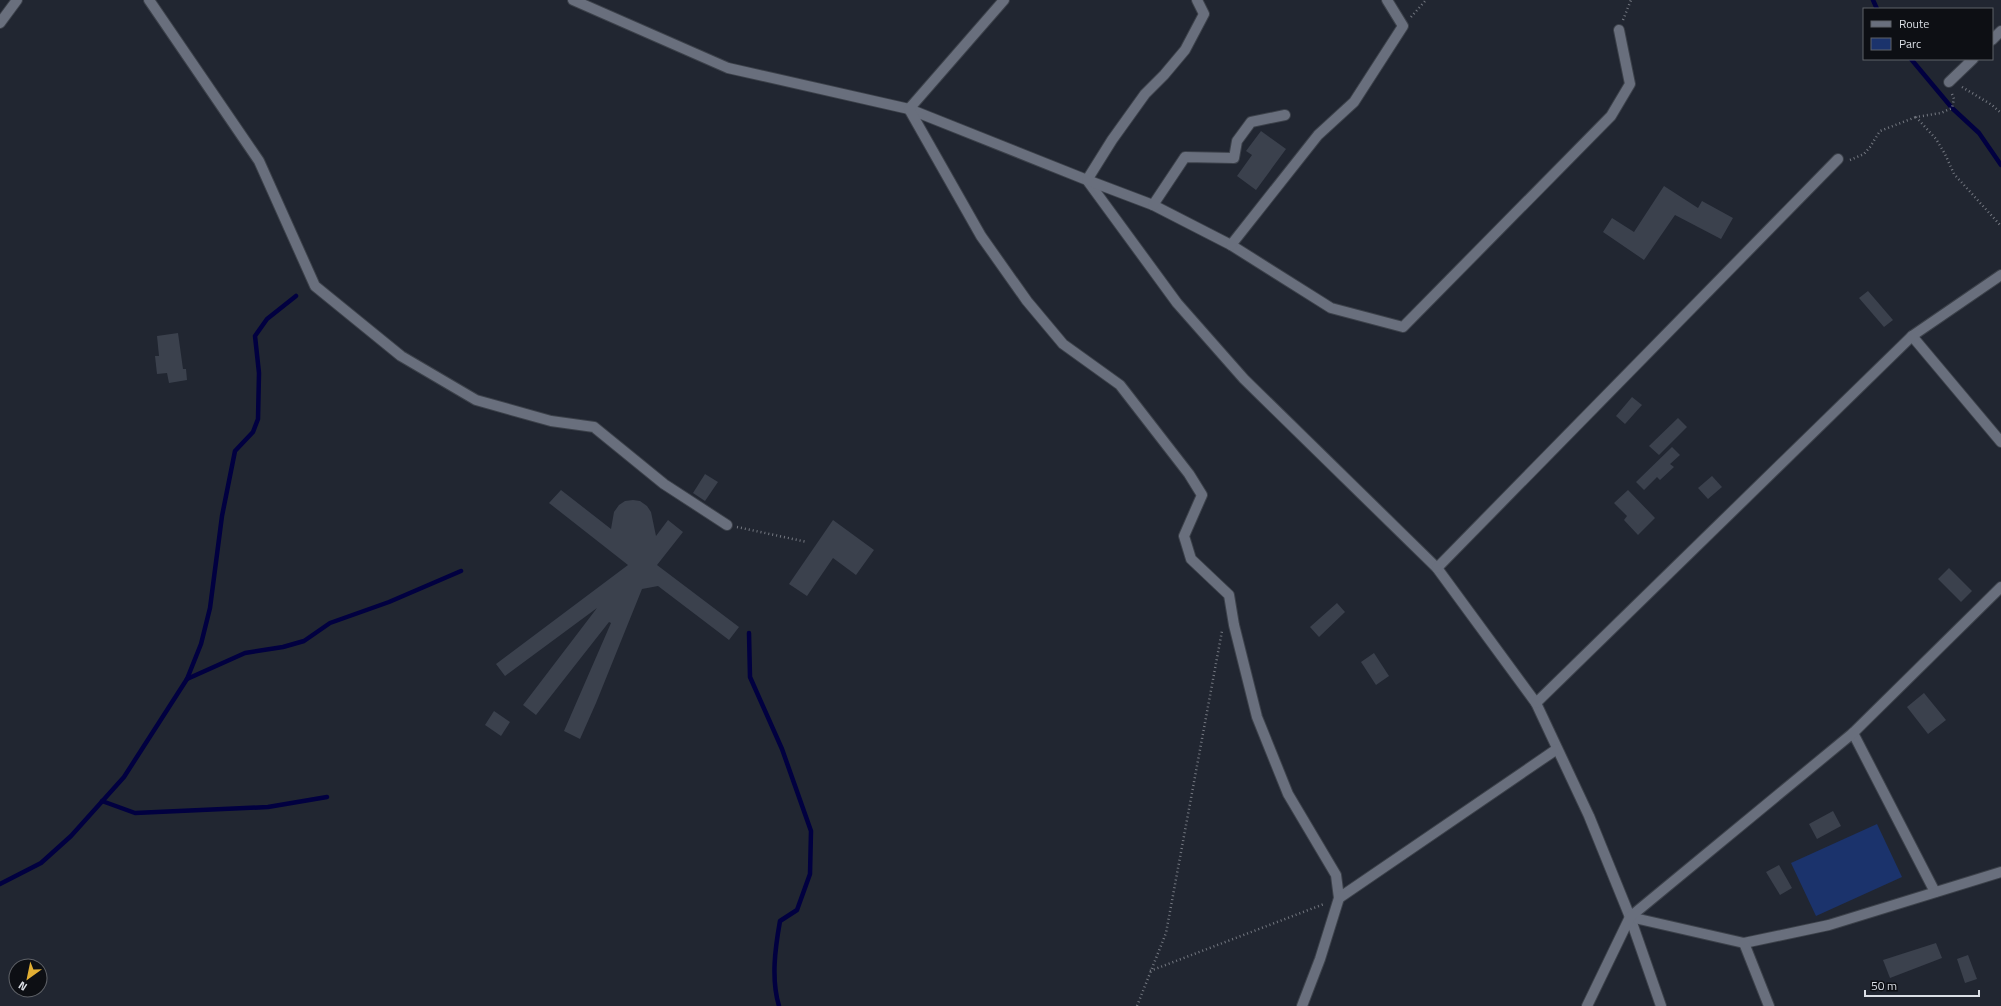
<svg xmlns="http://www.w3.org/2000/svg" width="2001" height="1006" font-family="'Titillium Web',sans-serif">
<rect width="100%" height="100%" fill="#212631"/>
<!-- green -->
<polygon fill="#1b336c" points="1877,824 1902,877 1816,916 1791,863"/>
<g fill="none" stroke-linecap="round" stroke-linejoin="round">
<!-- stream -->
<g stroke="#010040" stroke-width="4.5">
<polyline points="1873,0 1877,9"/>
<polyline points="1911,59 1952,108 1979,133 2001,165"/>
<path d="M749 633 750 677 782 749 811 831 810 874 797 910 780 921C775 949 771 979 779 1006"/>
<polyline points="187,679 245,653 283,647 304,641 330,623 389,602 461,571"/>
<polyline points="102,801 135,813 268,807 327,797"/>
<polyline points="0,884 41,863 71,836 124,777 187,679 201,644 210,608 222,516 235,451 253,432 258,419 259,373 255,336 267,319 296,296"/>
</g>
</g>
<!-- building -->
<g fill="#3b414d">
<polygon points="1261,131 1286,149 1256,190 1237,176 1252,155 1246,151"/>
<polygon points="1664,186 1698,208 1702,201 1733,218 1721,239 1675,215 1644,260 1603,232 1612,218 1634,232"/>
<polygon points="1868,291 1893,320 1884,327 1859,298"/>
<polygon points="178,333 183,369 186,369 187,380 169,383 167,373 157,374 155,356 159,356 157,336"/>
<polygon points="1632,397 1642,405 1625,424 1616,416"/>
<polygon points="1678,418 1687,427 1659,455 1649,446"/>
<polygon points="1672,447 1680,455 1670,464 1674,467 1660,480 1657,477 1644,490 1636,482"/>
<polygon points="705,474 718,482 705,501 693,493"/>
<polygon points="1712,476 1722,487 1708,499 1698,488"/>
<polygon points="561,490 611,529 614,512 619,505 625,501 633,500 640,501 647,506 651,512 656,536 668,520 683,532 657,565 739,627 729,640 658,586 642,589 596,703 580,739 564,731 611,623 609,622 536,715 523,705 597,608 505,676 496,664 628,565 549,503"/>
<polygon points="1628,490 1655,518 1638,535 1624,520 1627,516 1614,503"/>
<polygon points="833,520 874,550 856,575 833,558 807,596 789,584"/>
<polygon points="1949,568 1972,591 1961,602 1938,579"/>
<polygon points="1337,603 1345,612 1319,637 1310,627"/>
<polygon points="1374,653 1389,676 1376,685 1361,662"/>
<polygon points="1924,693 1946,720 1928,734 1907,707"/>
<polygon points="494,711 510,722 501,736 485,725"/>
<polygon points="1833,811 1841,826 1817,839 1809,824"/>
<polygon points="1779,865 1792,888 1780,895 1766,872"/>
<polygon points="1936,943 1942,958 1890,978 1883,960"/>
<polygon points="1968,955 1977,979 1965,983 1957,959"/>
</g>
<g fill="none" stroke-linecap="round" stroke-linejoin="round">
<defs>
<g id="minor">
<polyline points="149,0 259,161 315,286 401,356 476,400 551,421 594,427 664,484 727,525"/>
<polyline points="573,0 728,68 909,109 1087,180 1177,303 1244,379 1437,568 1536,703 1589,816 1630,917 1661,1006"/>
<polyline points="1004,0 909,109 981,236 1027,301 1063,344 1120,385 1189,474 1202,495 1184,536 1191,559 1229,595 1234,625 1257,717 1288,794 1336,875 1339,898 1320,959 1302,1006"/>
<polyline points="1197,0 1204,14 1185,50 1164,75 1145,94 1112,140 1087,180 1153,205 1231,245 1331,308 1403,327 1611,116 1630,84 1619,30"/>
<polyline points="0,23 17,0"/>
<polyline points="1992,40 2001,31"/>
<polyline points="1949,82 1973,59"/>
<polyline points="1153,205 1185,157 1234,158 1237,141 1251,122 1285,115"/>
<polyline points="1231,245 1318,135 1354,102 1403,26 1387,0"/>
<polyline points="1912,336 2001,442"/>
<polyline points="1437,568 1838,159"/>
<polyline points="1536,703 1912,336 2001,275"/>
<polyline points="1853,733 1935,892"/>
<polyline points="1339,898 1557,749"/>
<polyline points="1630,917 1744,943 1829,925 2001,872"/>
<polyline points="1744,943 1769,1006"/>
<polyline points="1587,1006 1630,917 1853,733 2001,587"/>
</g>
</defs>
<!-- minor casing -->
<use href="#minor" stroke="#3c414a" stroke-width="12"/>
<!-- path -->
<g stroke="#747881" stroke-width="2.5" stroke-dasharray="1 3" stroke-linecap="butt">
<polyline points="1411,17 1426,0"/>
<polyline points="1623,20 1631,0"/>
<polyline points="1962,87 1992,105 2001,113"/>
<polyline points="1952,94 1954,99 1952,108 1941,113 1916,117 1936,139 1945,154 1954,174 2001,226"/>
<polyline points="1850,160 1864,154 1870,147 1880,131 1916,117"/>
<polyline points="737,527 807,542"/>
<polyline points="1150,971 1324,904"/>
<polyline points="1137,1006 1166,933 1222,631"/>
</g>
<!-- minor -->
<use href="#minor" stroke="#696f7d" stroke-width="10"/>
</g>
<!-- legend -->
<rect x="1863" y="8" width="130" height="52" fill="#0d0f14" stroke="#5f6268"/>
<rect x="1871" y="21" width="20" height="6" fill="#696f7d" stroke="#5f6268"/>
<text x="1899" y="28" font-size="12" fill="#dbdfe6">Route</text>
<rect x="1871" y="38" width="20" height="12" fill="#1b336c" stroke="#5f6268"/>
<text x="1899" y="48" font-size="12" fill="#dbdfe6">Parc</text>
<!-- north arrow -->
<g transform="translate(28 978) rotate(213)"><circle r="19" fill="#0d0f14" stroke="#5f6268"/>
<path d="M0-3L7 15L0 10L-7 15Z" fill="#e2af34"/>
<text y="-6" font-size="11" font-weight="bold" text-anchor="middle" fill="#dbdfe6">N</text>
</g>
<!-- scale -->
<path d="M1865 990v6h114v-6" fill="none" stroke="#dbdfe6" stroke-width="2"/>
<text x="1871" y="990" font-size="12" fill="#dbdfe6" stroke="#0d0f14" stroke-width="3" paint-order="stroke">50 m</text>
</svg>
